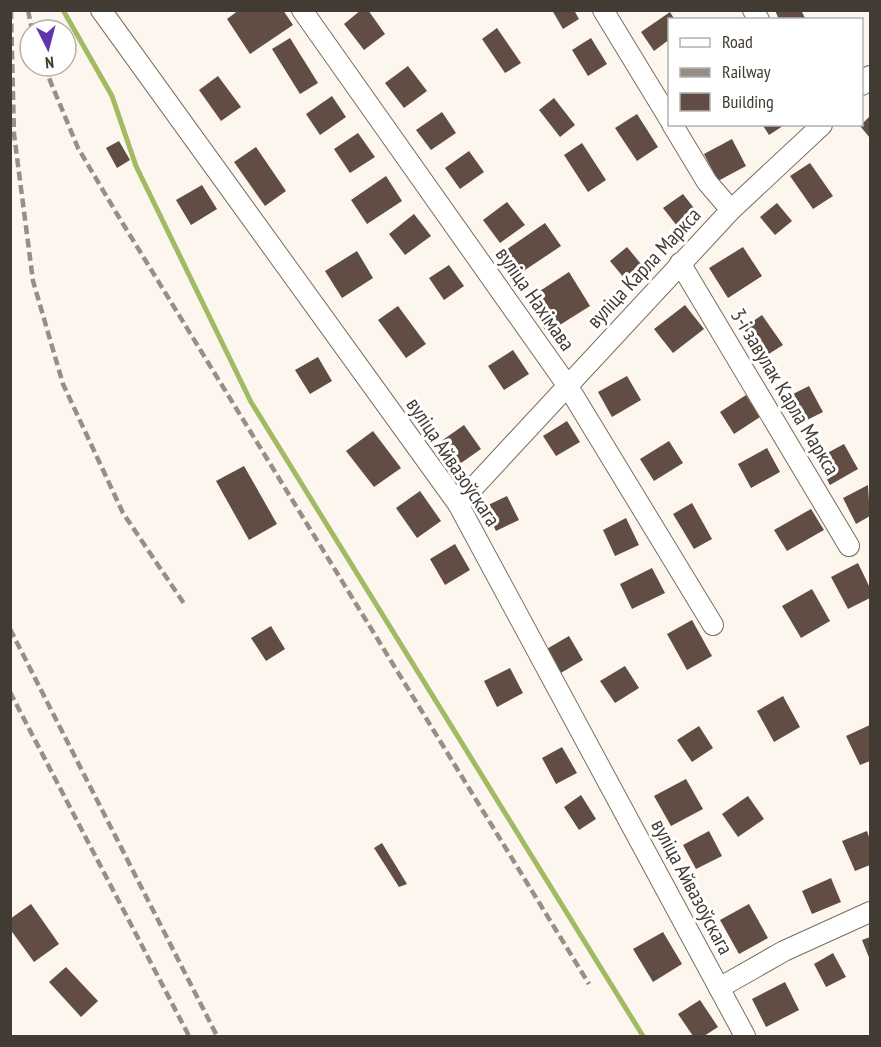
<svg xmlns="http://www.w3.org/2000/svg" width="881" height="1047" font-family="'PT Sans Narrow',sans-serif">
<rect width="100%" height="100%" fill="#fdf6ee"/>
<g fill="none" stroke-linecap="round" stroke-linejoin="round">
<!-- stream -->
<polyline stroke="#a2ba64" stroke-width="5" points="63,10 112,96 136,166 251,402 643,1036"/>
</g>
<!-- building -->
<g fill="#624d44">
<polygon points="239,10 283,10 293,25 250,54 227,19"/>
<polygon points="361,10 368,10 385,34 364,50 344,24"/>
<polygon points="552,10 574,10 579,19 563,29"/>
<polygon points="775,10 801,10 806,20 779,20"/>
<polygon points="670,12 675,20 670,20 670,39 654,51 641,32"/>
<polygon points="497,28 521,63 505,73 482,39"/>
<polygon points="290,38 318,83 300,94 272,49"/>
<polygon points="591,38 607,64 588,76 572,50"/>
<polygon points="408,66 427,91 404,108 385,83"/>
<polygon points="218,76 241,107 221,121 199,90"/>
<polygon points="332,96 346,117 320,135 306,114"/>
<polygon points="554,98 575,125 560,137 539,110"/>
<polygon points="442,112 456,133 431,150 416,130"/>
<polygon points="637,114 658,147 637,161 615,128"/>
<polygon points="870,116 870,138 860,126"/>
<polygon points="762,124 786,124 769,135"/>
<polygon points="358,133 375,157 350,173 334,149"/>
<polygon points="732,139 746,166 718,181 704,154"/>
<polygon points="119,141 130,160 117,168 106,148"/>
<polygon points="582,143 606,180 588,192 564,155"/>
<polygon points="256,147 286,191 265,206 234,162"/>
<polygon points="469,151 484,172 460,189 445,168"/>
<polygon points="810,163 833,196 813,209 790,176"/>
<polygon points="386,176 402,201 367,224 351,200"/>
<polygon points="202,185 217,209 191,225 176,200"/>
<polygon points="683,194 700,216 681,231 663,208"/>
<polygon points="507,202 525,225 500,243 483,220"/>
<polygon points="777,203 792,221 775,235 760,217"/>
<polygon points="414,214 431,236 405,255 389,234"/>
<polygon points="545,223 561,246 519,274 503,252"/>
<polygon points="627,247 641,264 624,278 610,261"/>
<polygon points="743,247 762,276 728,298 709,268"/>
<polygon points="357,251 373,278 342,298 325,271"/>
<polygon points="449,265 464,286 444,300 429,278"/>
<polygon points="569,272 590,306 547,333 526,300"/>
<polygon points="685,305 704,329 673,353 654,329"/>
<polygon points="398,306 426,344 406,358 378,320"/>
<polygon points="762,315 783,345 764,357 743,328"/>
<polygon points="513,350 529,374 504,390 488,366"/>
<polygon points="318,357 332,381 310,394 295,370"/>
<polygon points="627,376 641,400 612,417 598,392"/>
<polygon points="809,386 823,412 799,424 785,398"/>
<polygon points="746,395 760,417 734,434 720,412"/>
<polygon points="567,421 580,442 556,456 543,436"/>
<polygon points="464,425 481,449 454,468 437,444"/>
<polygon points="373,431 401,468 374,487 346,451"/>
<polygon points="669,441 683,463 654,481 640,459"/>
<polygon points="844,444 858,469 830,485 816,459"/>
<polygon points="767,448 780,472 751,488 738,464"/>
<polygon points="244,466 277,524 249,540 216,481"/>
<polygon points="868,485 870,516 856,524 843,498"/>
<polygon points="420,491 441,521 417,538 396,508"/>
<polygon points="507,496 519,520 496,531 484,507"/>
<polygon points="692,503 712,539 694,549 673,514"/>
<polygon points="811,509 824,530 787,551 774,530"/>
<polygon points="626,518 639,545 615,556 603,530"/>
<polygon points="455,544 470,570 445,585 430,559"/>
<polygon points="858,563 870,588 870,598 848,609 831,577"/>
<polygon points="652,568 665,593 632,609 620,584"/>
<polygon points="812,589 830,621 801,638 782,606"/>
<polygon points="692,620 712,656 687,670 667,634"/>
<polygon points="271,626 285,649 266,661 251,638"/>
<polygon points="569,636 583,660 559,674 545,650"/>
<polygon points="625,666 639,688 615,703 600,681"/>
<polygon points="510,668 523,693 497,707 484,681"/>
<polygon points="783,696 800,727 774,742 757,711"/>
<polygon points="870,725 870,761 860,765 846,736"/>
<polygon points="699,726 713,748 692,762 677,740"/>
<polygon points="562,747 577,773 556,784 542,758"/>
<polygon points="686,779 703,809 671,826 654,796"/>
<polygon points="581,795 596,819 579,830 564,807"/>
<polygon points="748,796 764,819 738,837 722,814"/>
<polygon points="709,831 722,856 696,869 683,845"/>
<polygon points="867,831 870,840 870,865 855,871 842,841"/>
<polygon points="382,843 407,884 399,887 374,848"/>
<polygon points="831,878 841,902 812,914 802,891"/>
<polygon points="31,904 59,944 34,962 10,929 10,919"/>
<polygon points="749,904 768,938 739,954 720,920"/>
<polygon points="663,932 682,964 653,982 633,949"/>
<polygon points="870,937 870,960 862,940"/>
<polygon points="833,953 846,977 826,987 814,964"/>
<polygon points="66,967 98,1001 81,1017 49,982"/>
<polygon points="785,982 799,1010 766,1027 752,999"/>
<polygon points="700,1000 718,1027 704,1036 693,1036 678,1014"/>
</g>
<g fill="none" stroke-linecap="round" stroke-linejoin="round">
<defs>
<g id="minor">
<polyline points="101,10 458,504 745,1036"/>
<polyline points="302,10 567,385 713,625"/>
<polyline points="603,10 670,120"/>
<polyline points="753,10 759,20"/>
<polyline points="862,85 870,76"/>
<polyline points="672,124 707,182 731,210"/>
<polyline points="680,263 849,546"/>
<polyline points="458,504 731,210 822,125"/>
<polyline points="719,988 784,951 870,912"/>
</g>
</defs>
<!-- minor casing -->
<use href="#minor" stroke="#7c6d5c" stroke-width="22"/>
<!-- minor -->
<use href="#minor" stroke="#fff" stroke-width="20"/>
<!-- rail -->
<g stroke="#968f87" stroke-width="4.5" stroke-dasharray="9 4.5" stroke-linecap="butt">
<polyline points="11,10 14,134 33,281 63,384 123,513 185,605"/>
<polyline points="28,10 32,30"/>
<polyline points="44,66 78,148 117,214 589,984"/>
<polyline points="10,629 217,1036"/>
<polyline points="10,692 189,1036"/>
</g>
</g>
<g text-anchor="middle" stroke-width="6" stroke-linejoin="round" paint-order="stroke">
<!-- street labels -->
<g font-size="21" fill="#423b34" stroke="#fff">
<text transform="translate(644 268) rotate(-47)" y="7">вуліца Карла Маркса</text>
<text transform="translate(535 299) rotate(55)" y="7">вуліца Нахімава</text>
<text transform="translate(785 392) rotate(59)" y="7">3-і завулак Карла Маркса</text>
<text transform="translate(453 462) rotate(56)" y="7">вуліца Айвазоўскага</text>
<text transform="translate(692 887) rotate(62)" y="7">вуліца Айвазоўскага</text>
</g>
</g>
<!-- border -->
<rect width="881" height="1047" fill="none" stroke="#423b34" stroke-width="24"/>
<!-- legend -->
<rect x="668" y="18" width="195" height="108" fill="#ffffff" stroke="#b3b1ae" stroke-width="1.5"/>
<rect x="680" y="38" width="30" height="9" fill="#ffffff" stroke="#b3b1ae" stroke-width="1.5"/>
<text x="722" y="48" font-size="18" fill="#423b34">Road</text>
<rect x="680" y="68" width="30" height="9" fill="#968f87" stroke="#b3b1ae" stroke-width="1.5"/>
<text x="722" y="78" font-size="18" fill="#423b34">Railway</text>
<rect x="680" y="93" width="30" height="18" fill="#624d44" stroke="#b3b1ae" stroke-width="1.5"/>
<text x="722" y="108" font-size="18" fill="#423b34">Building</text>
<!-- north arrow -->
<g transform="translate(48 48) rotate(174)"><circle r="28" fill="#ffffff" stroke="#b3b1ae" stroke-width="1.5"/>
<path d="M0-4.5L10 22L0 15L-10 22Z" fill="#6135ad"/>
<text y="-9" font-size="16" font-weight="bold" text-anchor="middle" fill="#423b34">N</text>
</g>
</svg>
